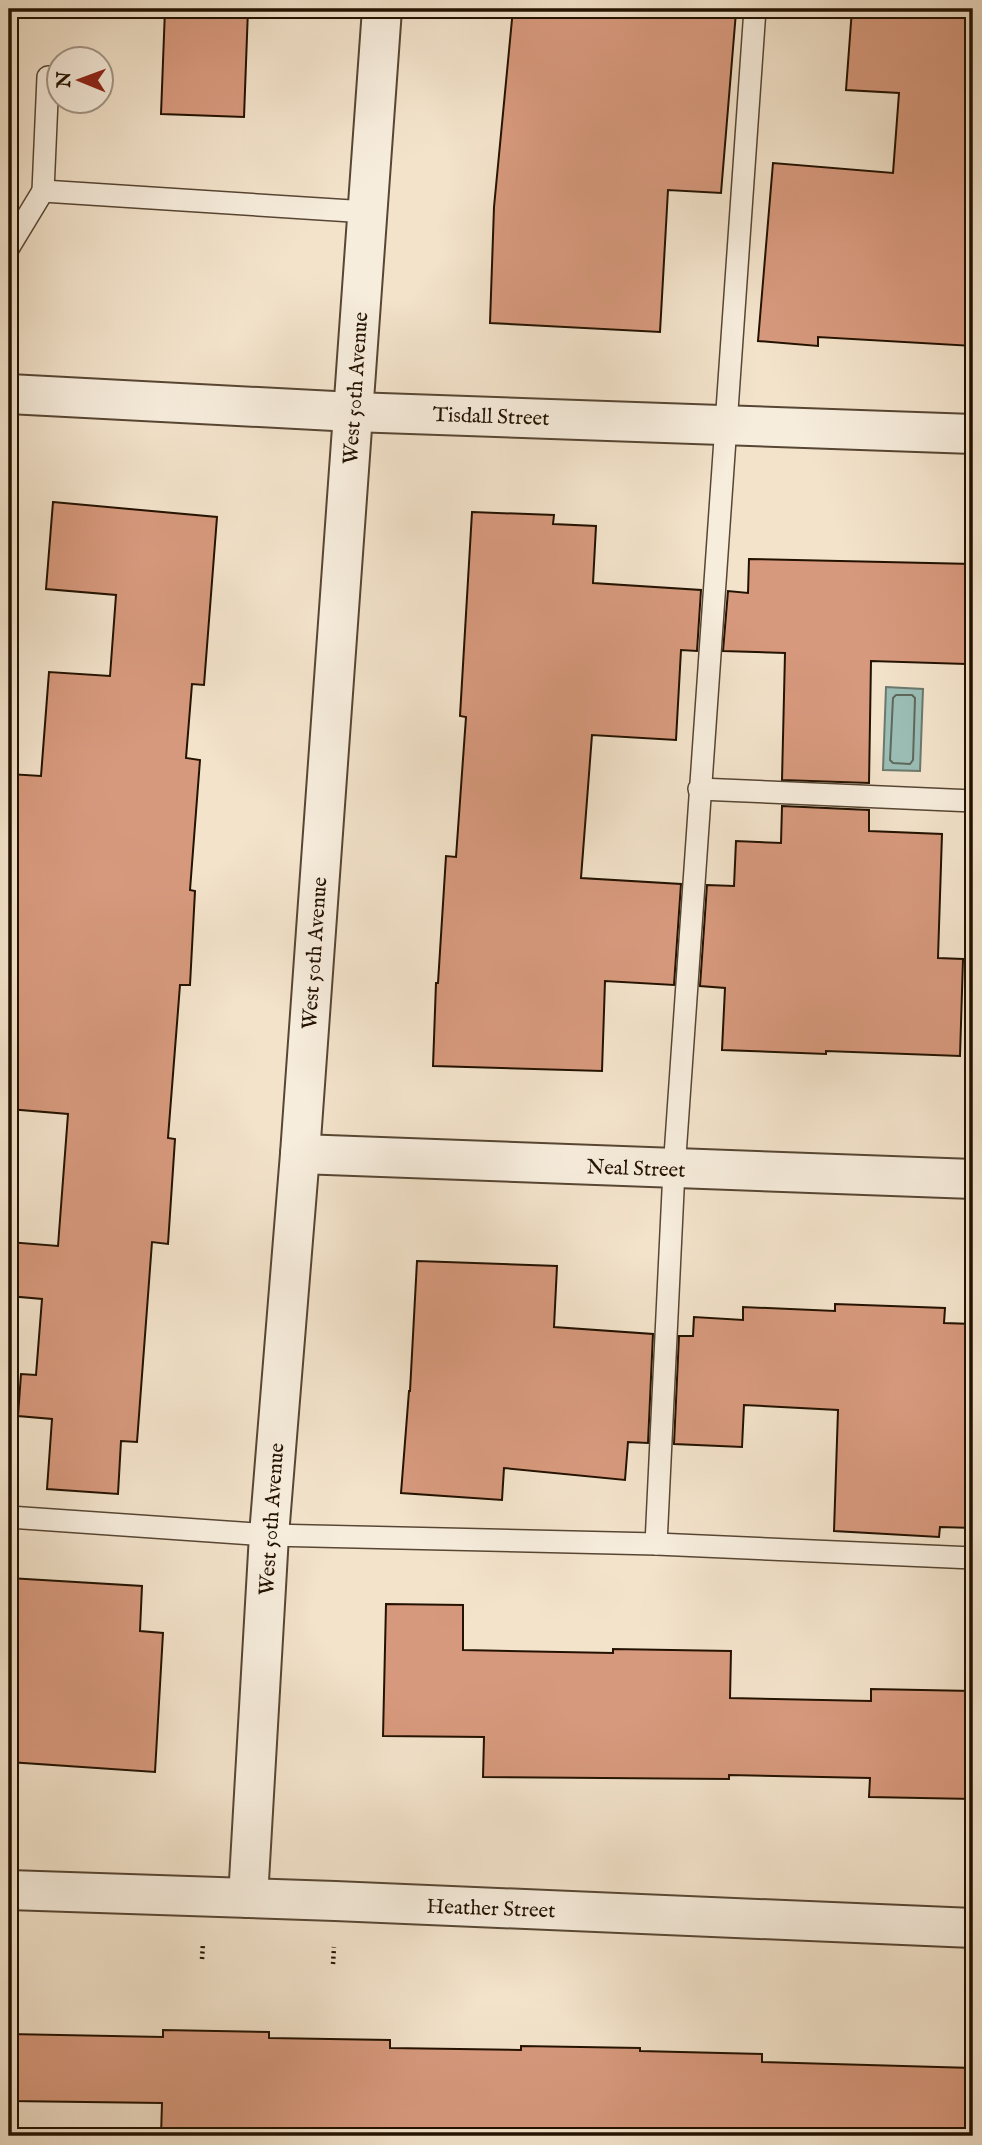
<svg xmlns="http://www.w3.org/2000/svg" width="982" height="2145" font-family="'IM FELL English',serif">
<rect width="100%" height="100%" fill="#f3e3cb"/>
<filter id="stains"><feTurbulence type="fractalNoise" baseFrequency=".00286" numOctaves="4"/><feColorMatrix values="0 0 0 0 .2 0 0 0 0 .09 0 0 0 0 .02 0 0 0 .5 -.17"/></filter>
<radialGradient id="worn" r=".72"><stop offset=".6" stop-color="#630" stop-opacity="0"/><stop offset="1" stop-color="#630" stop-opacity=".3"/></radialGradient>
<!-- water -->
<polygon fill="#9bbeb6" stroke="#6b796d" stroke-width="2" points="886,687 923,689 920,771 883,770"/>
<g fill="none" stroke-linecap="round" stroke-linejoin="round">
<!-- shore -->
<polygon stroke="#5f685b" stroke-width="2" points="896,695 912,695 915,698 913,760 910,764 893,763 890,760 893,698"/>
</g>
<!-- building -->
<g fill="#d7997d" stroke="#231200" stroke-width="2">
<polygon points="165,9 248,9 244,117 161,114"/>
<polygon points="513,9 690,9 736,12 721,193 668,190 660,332 490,323 494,207"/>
<polygon points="852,9 973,9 973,346 818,337 818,346 758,341 773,163 893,173 899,93 846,90"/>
<polygon points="53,502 217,517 204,685 192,684 186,758 200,760 190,890 195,891 190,985 180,985 168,1138 175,1139 168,1244 152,1242 137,1442 121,1441 118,1494 47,1489 52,1419 18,1416 21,1374 36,1375 42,1299 9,1296 9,1242 58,1246 68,1114 9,1109 9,774 41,776 49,672 110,676 116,595 46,589"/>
<polygon points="472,512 554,515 553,524 596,526 593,583 701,590 697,651 681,650 676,740 592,735 581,878 681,884 674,985 605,981 602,1071 433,1066 436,983 438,983 446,856 456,857 466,717 460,716"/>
<polygon points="749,559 973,564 973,658 967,658 966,664 871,661 869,783 782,780 785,653 723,651 728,591 748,593"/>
<polygon points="782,806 869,810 869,831 942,834 938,958 963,959 960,1056 826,1051 826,1054 722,1050 725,988 700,986 707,885 734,886 736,841 781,843"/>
<polygon points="417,1261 557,1266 554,1327 653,1334 648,1443 628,1442 625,1480 504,1468 502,1500 401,1493 409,1391 410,1391"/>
<polygon points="835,1304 945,1308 944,1323 973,1324 973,1528 940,1527 939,1537 834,1531 838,1410 744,1405 742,1447 674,1444 679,1336 693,1336 694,1317 743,1320 743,1307 835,1311"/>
<polygon points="9,1578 142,1586 140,1631 163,1633 155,1772 9,1762"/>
<polygon points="386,1604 463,1605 463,1650 613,1653 613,1649 731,1651 730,1698 871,1701 871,1689 973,1691 973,1799 869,1797 870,1778 729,1775 729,1779 483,1777 484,1737 383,1736"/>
<polygon points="163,2030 269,2032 269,2038 390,2040 390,2048 521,2050 521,2046 640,2048 640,2051 762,2054 762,2062 973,2068 973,2136 760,2134 760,2136 657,2136 657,2131 513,2129 513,2136 161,2136 162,2103 9,2101 9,2034 163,2037"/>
</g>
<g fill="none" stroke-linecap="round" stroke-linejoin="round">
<defs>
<g id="service">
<polyline points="43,191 48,77"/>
<polyline points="9,247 43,191 367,212"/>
<polyline points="699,789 973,801"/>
<polyline points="9,1517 269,1535 656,1544 973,1558"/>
<polyline points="656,1544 674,1170 755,9"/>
</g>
<g id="minor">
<polyline points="9,394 353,412 973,434"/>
<polyline points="300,1154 973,1179"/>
<polyline points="9,1890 335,1901 973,1928"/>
<polyline points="248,1898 269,1535 300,1154 382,9"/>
</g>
</defs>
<!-- service casing -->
<use href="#service" stroke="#574633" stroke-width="24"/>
<!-- minor casing -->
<use href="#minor" stroke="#574633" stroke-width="42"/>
<!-- path -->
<g stroke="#231200" stroke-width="4.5" stroke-dasharray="2 3.5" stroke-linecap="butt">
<polyline points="202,1959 203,1943"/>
<polyline points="333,1964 334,1947"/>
</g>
<!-- service -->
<use href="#service" stroke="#f7eddd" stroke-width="21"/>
<!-- minor -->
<use href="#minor" stroke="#f7eddd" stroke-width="38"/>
</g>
<g text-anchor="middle" stroke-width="5" stroke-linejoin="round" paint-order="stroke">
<!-- street labels -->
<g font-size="21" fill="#231200" stroke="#f7eddd">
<text transform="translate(355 388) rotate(-86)" y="7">West 50th Avenue</text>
<text transform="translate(491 416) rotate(2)" y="7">Tisdall Street</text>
<text transform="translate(314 953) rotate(-86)" y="7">West 50th Avenue</text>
<text transform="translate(636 1168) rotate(2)" y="7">Neal Street</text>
<text transform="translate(271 1519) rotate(-86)" y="7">West 50th Avenue</text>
<text transform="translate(491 1908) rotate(2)" y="7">Heather Street</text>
</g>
</g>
<!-- margin -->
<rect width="982" height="2145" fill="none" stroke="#f3e3cb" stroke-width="35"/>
<rect x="10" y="10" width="961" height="2124" fill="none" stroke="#231200" stroke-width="3.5"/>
<rect x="18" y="18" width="947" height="2110" fill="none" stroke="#231200" stroke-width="2"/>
<!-- north arrow -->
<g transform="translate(80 80) rotate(271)"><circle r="33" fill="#f7eddd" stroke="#a29585" stroke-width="2"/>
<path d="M0-5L12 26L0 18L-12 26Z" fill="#8f2418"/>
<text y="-10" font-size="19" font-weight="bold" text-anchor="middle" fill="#231200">N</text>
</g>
<rect width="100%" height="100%" filter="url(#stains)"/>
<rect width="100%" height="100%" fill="url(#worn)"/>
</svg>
